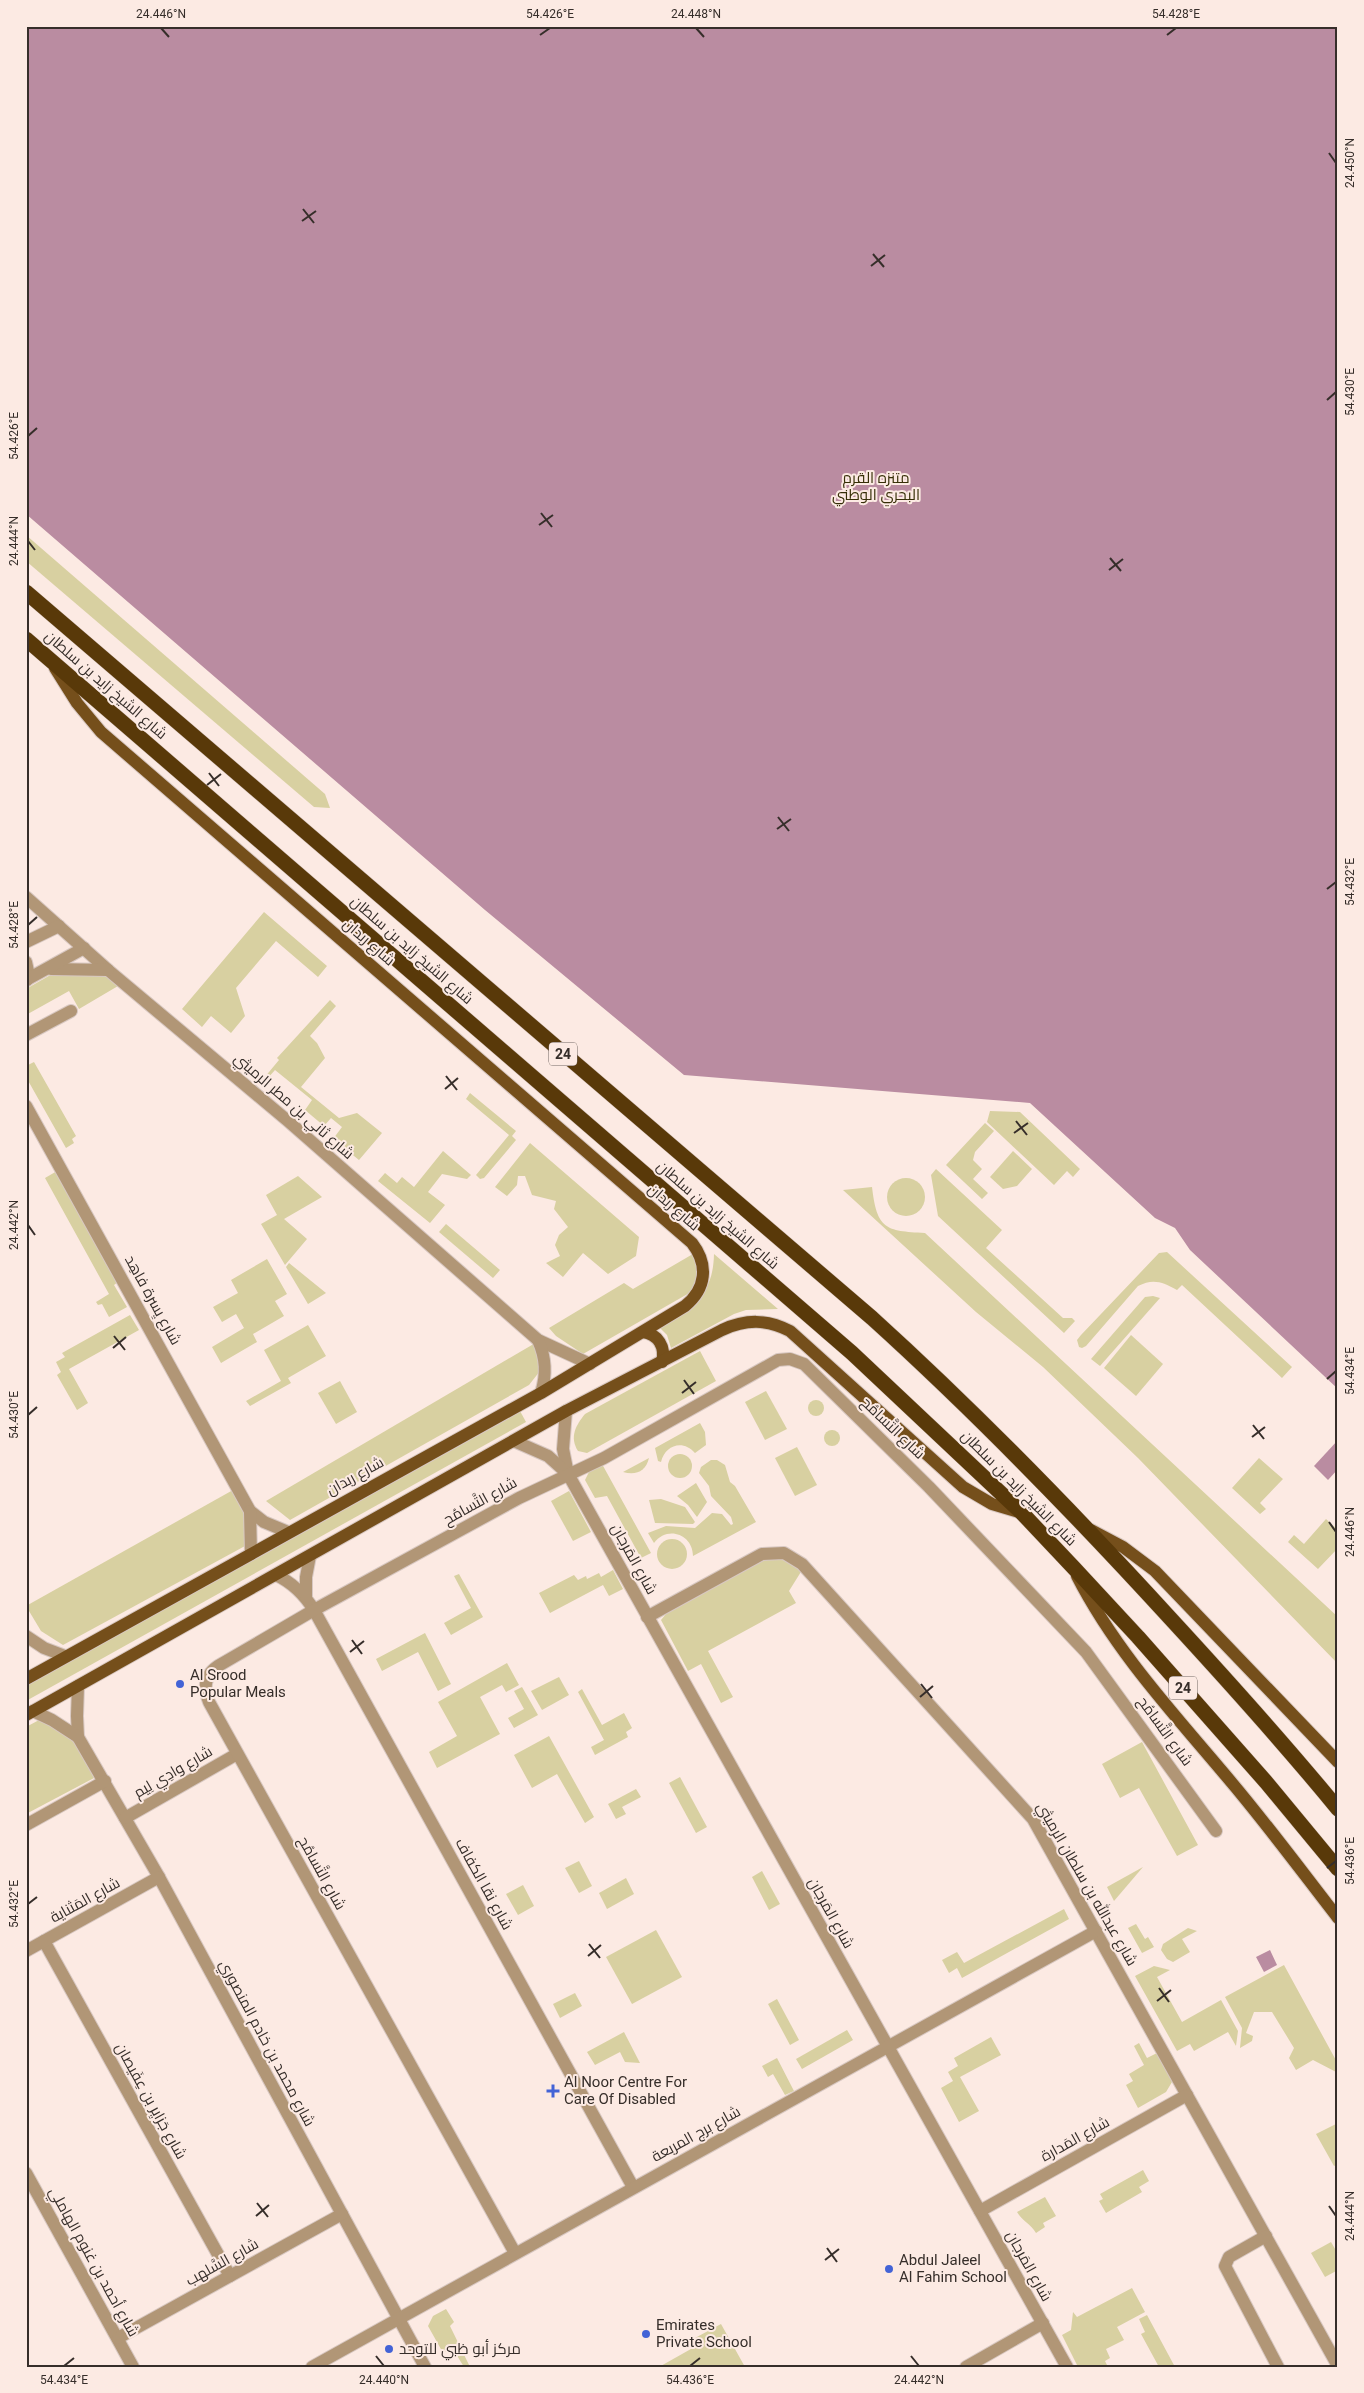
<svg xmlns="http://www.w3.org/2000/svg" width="1364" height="2393" font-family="Roboto,Cairo,sans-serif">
<rect width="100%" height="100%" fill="#fceae3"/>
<!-- green -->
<g fill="#d8d0a1">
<polygon points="26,535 325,794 330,808 314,807 26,561"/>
<polygon points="264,912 327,966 318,977 276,941 236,988 245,1016 231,1033 211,1016 202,1027 182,1009"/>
<polygon points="68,965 94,967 118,986 79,1009 69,991 26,1015 26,989"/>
<polygon points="330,1000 336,1006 310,1036 317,1043 325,1058 301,1087 339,1118 357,1113 382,1133 359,1160 333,1139 342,1127 331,1118 324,1126 305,1110 312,1100 275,1070 266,1080 264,1078 279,1060 277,1058"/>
<polygon points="34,1062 76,1136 72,1139 74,1143 66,1148 26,1077 26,1066"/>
<polygon points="470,1093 516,1131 512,1136 516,1140 484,1178 480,1179 476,1175 509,1135 466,1099"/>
<polygon points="990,1111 1020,1112 1080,1169 1073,1177 1067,1171 1054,1185 987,1122"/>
<polygon points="985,1123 994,1131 975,1152 973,1160 982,1169 973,1179 988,1193 982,1199 946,1165"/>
<polygon points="530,1143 639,1237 636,1256 608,1274 583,1253 563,1277 546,1263 560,1256 555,1245 559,1235 568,1227 554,1209 556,1201 532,1195 525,1176 518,1176 517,1185 507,1196 495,1187"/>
<polygon points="443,1151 471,1175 467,1179 442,1174 428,1192 445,1205 430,1223 378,1181 385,1173 397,1183 402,1177 414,1187"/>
<polygon points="1013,1151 1032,1169 1017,1186 1003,1189 990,1177"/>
<polygon points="936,1169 1002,1230 986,1248 1063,1318 1072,1318 1075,1321 1064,1333 938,1216 931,1175"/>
<polygon points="57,1171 118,1282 114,1285 127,1307 109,1317 102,1304 98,1305 96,1302 109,1294 45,1178"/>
<polygon points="298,1176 322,1197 284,1219 307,1239 285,1265 261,1224 277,1215 266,1195"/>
<circle cx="906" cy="1197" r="19"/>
<path d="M872 1187C877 1229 885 1231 925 1233L1338 1617V1664L1138 1458 1043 1367 976 1312 843 1190Z"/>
<polygon points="446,1224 500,1270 493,1278 439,1232"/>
<polygon points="698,1251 703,1269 691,1292 583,1354 556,1336 549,1328 624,1283 633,1289"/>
<path d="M1167 1252 1292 1367 1282 1378 1182 1285 1177 1290C1163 1282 1153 1278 1138 1286L1086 1346 1082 1348 1079 1347 1077 1340 1081 1335 1159 1253Z"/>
<path d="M714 1254 778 1309 746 1310 734 1314 671 1348 667 1335 659 1327C691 1305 713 1298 714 1254Z"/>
<polygon points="267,1259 287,1294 275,1301 284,1316 253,1334 257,1342 221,1363 212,1347 244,1328 236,1314 222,1322 213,1307 238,1293 231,1280"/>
<polygon points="289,1263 326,1293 308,1304 286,1267"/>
<polygon points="1153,1296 1160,1298 1100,1366 1091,1359 1145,1297"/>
<polygon points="130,1315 139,1330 69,1369 88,1403 77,1410 57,1375 61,1372 56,1362 65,1357 62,1353"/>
<polygon points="308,1325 326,1356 288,1378 291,1383 250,1406 246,1401 281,1381 264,1350"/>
<polygon points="1131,1335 1163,1364 1136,1396 1104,1368"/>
<polygon points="537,1342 540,1371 529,1385 290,1520 266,1501"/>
<path d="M700 1351 716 1381 587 1453 578 1451C569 1437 576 1425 585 1414Z"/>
<polygon points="340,1381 357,1412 336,1424 318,1393"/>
<polygon points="766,1391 787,1429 765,1440 745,1402"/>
<circle cx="816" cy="1408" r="8"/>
<polygon points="520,1411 526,1422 26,1701 26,1685"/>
<path d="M700 1423 705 1432 706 1445 695 1453C683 1439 665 1445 661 1462L658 1461 655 1448Z"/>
<circle cx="832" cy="1438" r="8"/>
<polygon points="797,1447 817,1485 795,1496 775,1458"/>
<circle cx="680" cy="1466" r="12"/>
<path d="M649 1458C646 1471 636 1476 623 1472Z"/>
<polygon points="1259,1458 1283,1479 1260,1503 1266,1509 1260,1514 1232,1488"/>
<path d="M711 1460H717L725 1465 730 1482 735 1486 756 1522 693 1556C693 1534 667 1525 654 1543L648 1533 666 1526 695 1528 712 1513 722 1514 731 1525 733 1524 731 1517 711 1496 709 1486 699 1473 701 1467Z"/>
<polygon points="602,1464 651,1553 641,1558 607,1496 595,1498 585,1480 589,1472"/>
<polygon points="696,1483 707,1502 697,1517 688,1505 677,1496"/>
<polygon points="233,1490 246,1513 245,1546 63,1645 41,1631 26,1606"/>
<polygon points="569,1491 591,1532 573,1541 551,1501"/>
<polygon points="661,1499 685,1507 695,1522 693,1524 655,1523 649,1500"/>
<polygon points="1326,1519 1338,1530 1338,1548 1318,1569 1288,1542 1294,1535 1304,1544"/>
<circle cx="672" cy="1554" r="15"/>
<polygon points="771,1554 804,1567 789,1591 796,1603 708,1651 733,1697 721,1703 701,1664 688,1671 661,1620 671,1608"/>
<polygon points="613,1570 623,1589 609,1596 603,1585 550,1613 539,1593 574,1575 578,1580 586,1576 587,1579 599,1573 601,1577"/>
<polygon points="459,1574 483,1617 451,1635 444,1623 471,1608 454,1576"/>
<polygon points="425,1633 451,1684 438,1691 418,1652 382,1671 376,1659"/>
<polygon points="507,1663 519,1685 506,1692 502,1685 480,1697 500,1734 437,1768 429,1752 457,1736 438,1702"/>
<polygon points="559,1677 569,1695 542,1710 531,1691"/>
<polygon points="522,1687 538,1715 514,1728 508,1718 524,1709 514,1691"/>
<polygon points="582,1689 602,1725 624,1713 632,1728 626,1732 628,1737 595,1755 591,1747 604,1740 578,1692"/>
<polygon points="41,1719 72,1736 94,1778 26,1814 26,1727"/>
<polygon points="549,1736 594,1817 585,1823 557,1774 532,1788 514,1755"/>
<polygon points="1142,1742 1198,1845 1177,1856 1139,1788 1120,1798 1102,1764"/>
<polygon points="680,1777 707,1827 696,1833 669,1783"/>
<polygon points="636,1789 641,1797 622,1807 626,1814 616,1819 608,1804"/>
<polygon points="579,1861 592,1886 579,1893 565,1868"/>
<polygon points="1143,1867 1114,1901 1107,1887"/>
<polygon points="762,1871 780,1904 769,1910 752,1877"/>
<polygon points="626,1878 634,1894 607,1909 599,1893"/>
<polygon points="523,1885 534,1906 518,1915 506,1894"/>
<polygon points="1064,1909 1069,1919 962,1978 957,1968 949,1973 942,1960 957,1952 964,1963"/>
<polygon points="1136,1924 1145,1939 1148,1937 1154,1947 1142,1953 1128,1928"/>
<polygon points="1188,1928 1197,1931 1182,1939 1190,1952 1173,1962 1167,1959 1161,1950 1163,1944"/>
<polygon points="656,1930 682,1977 632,2004 606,1957"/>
<polygon points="1284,1965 1338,2064 1338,2073 1313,2060 1296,2070 1289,2058 1294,2048 1272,2012 1254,2012 1246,2033 1253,2036 1252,2041 1240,2048 1242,2028 1225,1997"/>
<polygon points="1154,1966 1170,1970 1157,1977 1182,2022 1221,2000 1238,2031 1236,2046 1228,2032 1194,2051 1190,2044 1177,2051 1135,1976"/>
<polygon points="575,1993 582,2006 560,2018 553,2004"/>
<polygon points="777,1999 799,2040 790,2045 768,2004"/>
<polygon points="847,2030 853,2040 802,2069 796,2059"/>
<polygon points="624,2032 640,2063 625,2062 620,2052 595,2065 587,2052"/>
<polygon points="991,2037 1001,2055 960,2077 979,2111 959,2122 941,2088 953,2081 948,2072 958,2066 954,2058"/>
<polygon points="1139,2043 1147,2058 1161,2051 1172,2082 1166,2092 1138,2108 1126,2085 1133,2081 1129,2074 1144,2065 1134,2046"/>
<polygon points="777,2058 794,2091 785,2095 773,2074 768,2077 762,2066"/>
<polygon points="1338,2123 1338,2164 1334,2166 1316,2134"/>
<polygon points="1143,2170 1149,2181 1139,2187 1142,2192 1106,2213 1099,2201 1103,2199 1100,2194"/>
<path d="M1045 2197 1056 2216 1043 2223 1045 2227 1036 2233C1031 2224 1022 2221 1017 2212Z"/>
<polygon points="1331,2242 1338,2254 1338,2270 1325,2277 1311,2253"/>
<polygon points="1132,2288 1145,2312 1117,2327 1124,2340 1106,2349 1110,2358 1105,2361 1108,2367 1078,2367 1062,2335 1071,2330 1073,2312 1077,2317"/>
<polygon points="446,2309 454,2322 450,2326 470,2367 464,2367 456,2354 442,2351 428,2326 433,2316"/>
<polygon points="1147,2315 1175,2367 1159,2367 1141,2334 1145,2332 1139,2319"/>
<polygon points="721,2324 745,2367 659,2367 698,2345 695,2338"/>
</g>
<!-- water -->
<g fill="#ba8ca1">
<polygon points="26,26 1338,26 1338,1389 1190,1250 1175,1228 1155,1218 1030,1103 684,1075 485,910 26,514"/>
<polygon points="1338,1440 1338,1469 1328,1480 1314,1466"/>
<polygon points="1270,1950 1277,1965 1264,1972 1256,1957"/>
</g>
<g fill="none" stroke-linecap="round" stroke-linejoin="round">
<defs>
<g id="minor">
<polyline points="26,897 108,970 288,1121 538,1340 590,1364"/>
<polyline points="26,942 59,926"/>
<polyline points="26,962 28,971 27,980"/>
<polyline points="51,969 108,970"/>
<polyline points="26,980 84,948"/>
<polyline points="26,1035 71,1011"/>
<polyline points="26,1106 250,1511 264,1522 288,1532"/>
<path d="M538 1340C546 1358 547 1374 541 1393"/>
<polyline points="566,1411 563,1449 568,1474"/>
<polyline points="514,1441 548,1456 568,1474 1067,2367"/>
<polyline points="250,1511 251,1554"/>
<path d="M276 1575C293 1583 304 1594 314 1610L633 2187"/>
<polyline points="306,1597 306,1577 310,1556"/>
<polyline points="647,1617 762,1554 784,1553 802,1564 1033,1819 1338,2366"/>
<polyline points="26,1636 44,1648 65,1656"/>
<polyline points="78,1686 77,1716 78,1737 159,1877 425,2367"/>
<polyline points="33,1711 52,1720 78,1737"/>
<polyline points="125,1818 237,1754"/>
<polyline points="26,1825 105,1781"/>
<polyline points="44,1941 230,2276"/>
<polyline points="26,1951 159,1877"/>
<polyline points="26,2173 133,2367"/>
<polyline points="980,2211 1187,2095"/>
<polyline points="1266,2236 1229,2257 1225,2266 1278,2367"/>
<path d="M515 2253 209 1702C203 1687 205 1675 218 1666L314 1610 519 1498 604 1458 778 1360 790 1359 804 1364 929 1487 1086 1652 1216 1831"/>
<polyline points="118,2338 342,2214"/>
<polyline points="312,2367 1096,1931"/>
<polyline points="966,2367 1043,2323"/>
</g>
<g id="major">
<path d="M643 1332C658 1334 666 1347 662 1362"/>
<polyline points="1091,1530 1123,1547 1155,1571 1338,1762"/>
<path d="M1077 1576C1117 1654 1177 1717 1232 1783 1269 1827 1303 1873 1338 1918"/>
<path d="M26 1679 541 1393 685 1306C706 1289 709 1265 692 1243L101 732 77 703 55 668"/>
<path d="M26 1715 566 1411 722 1330C746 1319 767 1319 790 1331L963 1487 992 1504 1022 1513"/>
</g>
<g id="highway">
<path d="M26 592 872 1318C978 1414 1074 1513 1170 1618 1228 1681 1284 1743 1338 1809"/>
<polyline points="26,639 852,1353 1022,1513 1073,1567 1138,1637 1266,1782 1338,1869"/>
</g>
</defs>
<!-- minor casing -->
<use href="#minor" stroke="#d8c8c2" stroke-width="14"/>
<!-- major casing -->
<use href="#major" stroke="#d8c8c2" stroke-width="14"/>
<!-- highway casing -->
<use href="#highway" stroke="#d8c8c2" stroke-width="16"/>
<!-- minor -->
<use href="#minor" stroke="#b19676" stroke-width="12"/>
<!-- major -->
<use href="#major" stroke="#754f1b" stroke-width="12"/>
<!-- highway -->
<use href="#highway" stroke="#593909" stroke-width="15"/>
</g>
<!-- ticks -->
<path fill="none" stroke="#362e2a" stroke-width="2" d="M161 28 169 37M696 28 704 37M540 35 550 28M1167 35 1176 28M1329 153 1336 163M303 209 314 223M302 221 316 211M873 254 884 267M871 266 885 255M1327 400 1336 392M28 436 37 428M541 513 552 527M539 525 553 515M28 541 35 550M1110 558 1121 571M1109 570 1123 559M209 773 219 786M207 785 221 774M778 817 789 831M777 829 791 819M1327 889 1336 882M28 925 37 917M446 1076 457 1090M445 1089 458 1078M1016 1121 1027 1135M1014 1133 1028 1123M28 1225 35 1235M114 1336 125 1350M113 1348 126 1337M1327 1379 1336 1371M684 1380 694 1394M682 1393 696 1382M28 1415 37 1407M1253 1425 1264 1439M1252 1437 1265 1427M1329 1522 1336 1532M352 1640 362 1654M350 1652 364 1641M921 1684 932 1698M920 1697 933 1686M1327 1868 1336 1861M28 1904 37 1897M589 1944 600 1958M588 1956 601 1945M1159 1988 1169 2002M1157 2001 1171 1990M257 2203 268 2217M1329 2206 1336 2216M256 2216 269 2205M827 2248 837 2262M825 2260 839 2249M376 2356 384 2366M911 2356 919 2366M64 2366 74 2358M690 2366 700 2358"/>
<!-- markers -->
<g fill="#4363d6" stroke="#fceae3" stroke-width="2">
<circle cx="180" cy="1684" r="5"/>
<path d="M550.5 2083.5h5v5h5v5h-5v5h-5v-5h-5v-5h5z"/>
<circle cx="889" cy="2269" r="5"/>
<circle cx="646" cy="2334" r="5"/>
<circle cx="389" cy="2349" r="5"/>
</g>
<g text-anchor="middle" stroke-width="4" stroke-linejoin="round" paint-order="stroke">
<!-- shield labels -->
<g fill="#fceae3" stroke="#716662" stroke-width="1">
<rect x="549" y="1042.5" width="28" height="23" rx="4"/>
<rect x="1169" y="1676.5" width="28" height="23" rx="4"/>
</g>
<g font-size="14" font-weight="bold" fill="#362e2a">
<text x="563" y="1059">24</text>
<text x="1183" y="1693">24</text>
</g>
<!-- park labels -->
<g font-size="15" fill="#352e06" stroke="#fceae3">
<text x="876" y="483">متنزه القرم<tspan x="876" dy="17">البحري الوطني</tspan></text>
</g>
<!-- street labels -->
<g font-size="15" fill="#362e2a" stroke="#fceae3">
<text transform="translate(106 685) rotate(41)" y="5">شارع الشيخ زايد بن سلطان</text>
<text transform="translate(369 942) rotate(41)" y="5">شارع ربدان</text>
<text transform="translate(412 950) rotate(41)" y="5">شارع الشيخ زايد بن سلطان</text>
<text transform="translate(294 1106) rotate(41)" y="5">شارع ثاني بن مطر الرميثي</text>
<text transform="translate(674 1207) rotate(41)" y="5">شارع ربدان</text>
<text transform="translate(718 1215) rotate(41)" y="5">شارع الشيخ زايد بن سلطان</text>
<text transform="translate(153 1300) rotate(61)" y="5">شارع يِسرة فاهِد</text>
<text transform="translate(893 1428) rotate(44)" y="5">شارع التَّسامُح</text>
<text transform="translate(355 1476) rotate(-29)" y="5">شارع ربدان</text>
<text transform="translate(1019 1488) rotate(45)" y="5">شارع الشيخ زايد بن سلطان</text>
<text transform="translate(480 1501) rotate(-29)" y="5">شارع التَّسامُح</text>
<text transform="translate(634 1559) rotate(61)" y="5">شارع المَرجان</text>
<text transform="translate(1165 1731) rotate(54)" y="5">شارع التَّسامُح</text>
<text transform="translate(173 1772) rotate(-30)" y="5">شارع وادِي لِيم</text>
<text transform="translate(322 1873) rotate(61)" y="5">شارع التَّسامُح</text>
<text transform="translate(484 1884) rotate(61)" y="5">شارع نقا الكفاف</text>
<text transform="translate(1087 1884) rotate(60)" y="5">شارع عبدالله بن سلطان الرميثي</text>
<text transform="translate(85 1900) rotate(-29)" y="5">شارع المَثناية</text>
<text transform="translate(831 1913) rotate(61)" y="5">شارع المَرجان</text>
<text transform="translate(267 2043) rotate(62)" y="5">شارع محمد بن خادم المنصوري</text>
<text transform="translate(151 2101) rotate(61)" y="5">شارع جَزايِر بن عِفَيصان</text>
<text transform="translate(696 2134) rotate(-29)" y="5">شارع برج المربعة</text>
<text transform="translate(1075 2139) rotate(-29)" y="5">شارع المَدارة</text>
<text transform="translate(94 2262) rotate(61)" y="5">شارع أحمد بن غنوم الهاملي</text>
<text transform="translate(222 2262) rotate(-29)" y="5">شارع السَّلهب</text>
<text transform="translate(1029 2266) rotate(61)" y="5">شارع المَرجان</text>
</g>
<!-- poi labels -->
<g font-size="15" fill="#362e2a" stroke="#fceae3" text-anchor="start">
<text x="190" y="1680">Al Srood<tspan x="190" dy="17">Popular Meals</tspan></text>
<text x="564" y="2087">Al Noor Centre For<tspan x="564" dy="17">Care Of Disabled</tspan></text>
<text x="899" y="2265">Abdul Jaleel<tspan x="899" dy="17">Al Fahim School</tspan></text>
<text x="656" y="2330">Emirates<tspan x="656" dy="17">Private School</tspan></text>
<text x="399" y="2354">مركز أبو ظبي للتوحد</text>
</g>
</g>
<!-- border -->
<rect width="1364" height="2393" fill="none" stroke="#fceae3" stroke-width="55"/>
<rect x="28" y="28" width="1308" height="2338" fill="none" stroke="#362e2a" stroke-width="2"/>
<g font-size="12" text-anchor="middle" fill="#362e2a">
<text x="161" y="18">24.446°N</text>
<text x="550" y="18">54.426°E</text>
<text x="696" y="18">24.448°N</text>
<text x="1176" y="18">54.428°E</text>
<text transform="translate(1350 163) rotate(-90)" y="4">24.450°N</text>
<text transform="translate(1350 392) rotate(-90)" y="4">54.430°E</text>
<text transform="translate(14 436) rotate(-90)" y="4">54.426°E</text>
<text transform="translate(14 541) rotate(-90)" y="4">24.444°N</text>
<text transform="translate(1350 882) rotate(-90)" y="4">54.432°E</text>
<text transform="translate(14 925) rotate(-90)" y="4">54.428°E</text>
<text transform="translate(14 1225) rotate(-90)" y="4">24.442°N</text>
<text transform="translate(1350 1371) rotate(-90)" y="4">54.434°E</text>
<text transform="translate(14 1415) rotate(-90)" y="4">54.430°E</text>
<text transform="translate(1350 1532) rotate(-90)" y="4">24.446°N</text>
<text transform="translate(1350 1861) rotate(-90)" y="4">54.436°E</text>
<text transform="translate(14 1904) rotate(-90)" y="4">54.432°E</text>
<text transform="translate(1350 2216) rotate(-90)" y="4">24.444°N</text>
<text x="64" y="2384">54.434°E</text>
<text x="384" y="2384">24.440°N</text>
<text x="690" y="2384">54.436°E</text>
<text x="919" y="2384">24.442°N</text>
</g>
</svg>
